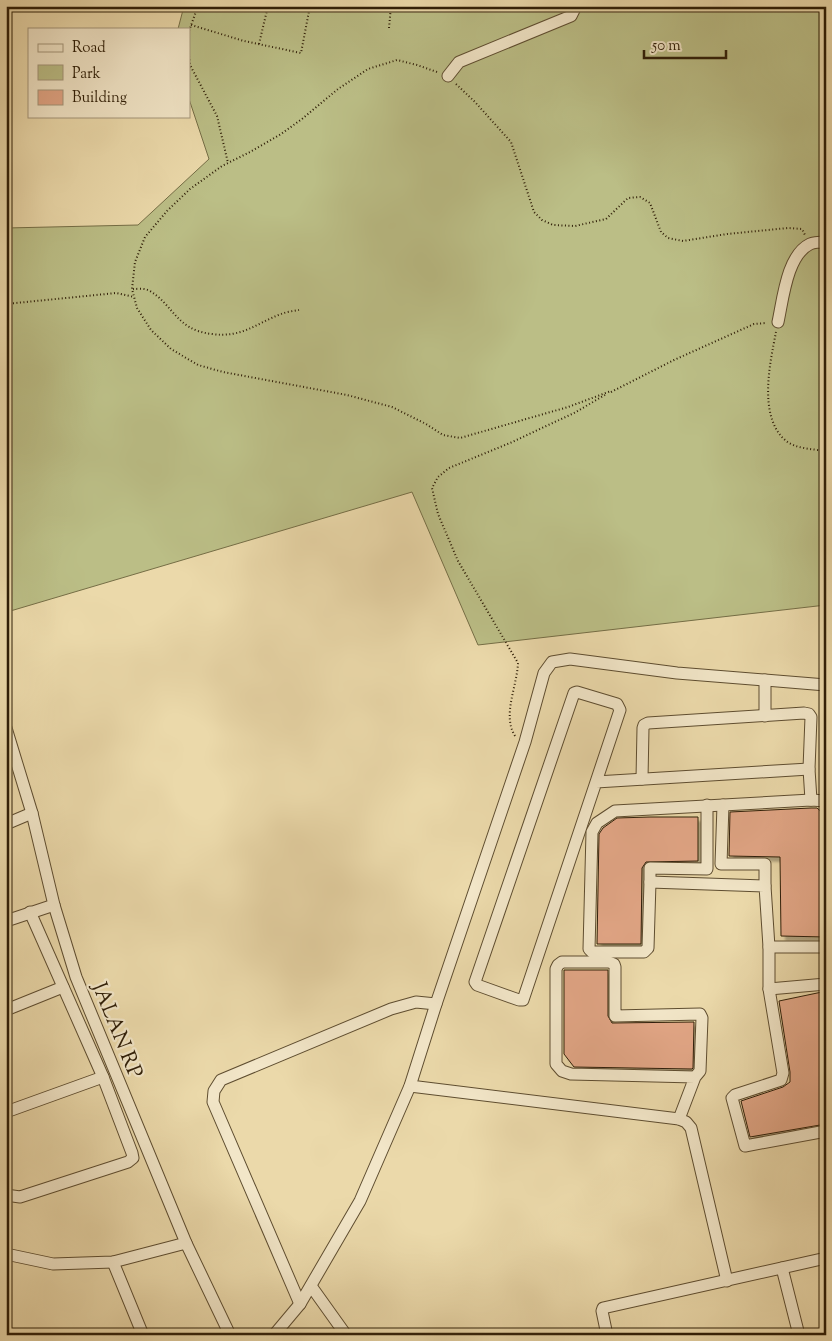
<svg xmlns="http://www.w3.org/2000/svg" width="832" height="1341" font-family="'Sorts Mill Goudy',serif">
<defs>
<filter id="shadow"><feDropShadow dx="4.5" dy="4.5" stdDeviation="1" flood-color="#0004"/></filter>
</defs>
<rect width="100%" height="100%" fill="#ebd9aa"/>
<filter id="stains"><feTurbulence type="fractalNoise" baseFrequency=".004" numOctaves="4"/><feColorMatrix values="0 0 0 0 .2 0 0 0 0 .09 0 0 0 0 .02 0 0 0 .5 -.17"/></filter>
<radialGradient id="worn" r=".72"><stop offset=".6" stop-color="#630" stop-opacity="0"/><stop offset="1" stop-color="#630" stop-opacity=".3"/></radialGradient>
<!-- green -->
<polygon fill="#bbbe86" stroke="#756e46" points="184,6 493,6 512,10 521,6 826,6 826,605 478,645 412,492 7,612 6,228 138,225 209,159 189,99 189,29 178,29"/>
<!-- building -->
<g fill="#e2a686" stroke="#2f1e07" filter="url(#shadow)">
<polygon points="811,808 817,808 826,816 826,937 781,936 780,857 729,856 730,812"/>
<polygon points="650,817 698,817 698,861 646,862 642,868 641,944 597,944 599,834 603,828 617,818"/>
<polygon points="564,970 608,970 608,1016 612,1023 694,1022 693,1068 692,1069 574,1067 564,1054"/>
<polygon points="822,992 826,1010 826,1124 750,1137 741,1101 783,1087 790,1082 790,1072 779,1001"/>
</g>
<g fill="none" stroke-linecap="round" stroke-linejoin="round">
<defs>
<g id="minor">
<polyline points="448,76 459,62 571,16 576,6"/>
<path d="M778 322C783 299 787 255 810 244 814 242 821 242 826 242"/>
<polyline points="765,716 765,680"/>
<polyline points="6,728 32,813 54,905 76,977 186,1243 230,1335"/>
<polyline points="642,779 643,728 644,725 648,723 804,713 809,714 811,717 809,769 811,800"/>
<polyline points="596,782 523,1000 519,1000 477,985 475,982 574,693 577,692 617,704 620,710 596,782 809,769"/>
<polyline points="826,801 811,800 615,811 597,823 592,832 589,949 592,952 644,952 648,948 650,882 765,886 769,947 769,989 783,1073 781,1080 735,1095 732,1098 745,1146 826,1131"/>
<polyline points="723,805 721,864 765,864 765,886"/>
<polyline points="6,824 32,813"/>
<polyline points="650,882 650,868 707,869 707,805"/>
<polyline points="6,921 54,905"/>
<polyline points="769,947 826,947"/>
<polyline points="769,989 826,984"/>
<polyline points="6,1010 63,987"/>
<polyline points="410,1086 679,1119 686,1122 691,1128 727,1281"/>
<polyline points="6,1112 103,1077"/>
<polyline points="679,1119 695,1077 700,1071 702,1018 700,1014 615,1016 615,967 614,964 609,962 562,962 558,965 556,969 556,1064 562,1071 571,1074 695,1077"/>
<polyline points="6,1195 20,1197 128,1162 133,1158 132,1153 103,1077 30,912"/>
<polyline points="6,1254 53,1264 113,1262 186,1243"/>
<polyline points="113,1262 143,1335"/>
<polyline points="782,1268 799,1335"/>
<polyline points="311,1286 346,1335"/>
<polyline points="300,1304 213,1102 214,1091 221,1080 391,1009 416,1002 436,1004"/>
<polyline points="274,1335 300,1304 360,1201 410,1086 436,1004 525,742 544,673 552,662 570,659 677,673 826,685"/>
<polyline points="607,1335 602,1311 603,1308 826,1258"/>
</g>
</defs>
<!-- minor casing -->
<use href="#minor" stroke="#5e4d30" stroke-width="13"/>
<!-- path -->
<g stroke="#2f1e07" stroke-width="2" stroke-dasharray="1 2.5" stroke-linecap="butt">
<polyline points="191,25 244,41 301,53 310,6"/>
<polyline points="389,28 391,6"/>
<polyline points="189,31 198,6"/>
<polyline points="259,44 268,6"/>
<polyline points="189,56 190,65 217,116 228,163"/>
<polyline points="437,72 417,65 397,60 368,69 338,89 302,119 281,134 250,152 222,166 190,189 167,211 145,237 135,262 132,289 137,308 151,330 171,349 198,365 223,372 347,395 392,407 426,424 443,435 460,438 568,407 611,391"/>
<polyline points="456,84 475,102 511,142 534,212 542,220 553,225 575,226 606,219 628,198 640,197 650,203 661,232 668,238 683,241 727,234 788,228 802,229 805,235"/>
<path d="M133 289C137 289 143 288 148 290 174 304 175 330 212 334 242 338 255 324 281 314 286 312 293 311 299 310"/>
<polyline points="6,304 116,293 134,297"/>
<path d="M776 332C770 363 758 416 785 440 795 449 813 449 826 451"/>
<polyline points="611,392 674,360 754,324 766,323"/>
<path d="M515 736C502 715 517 687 518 663L458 561 438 514 432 488 438 477 449 468 510 443 574 413 605 395"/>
</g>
<!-- minor -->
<use href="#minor" stroke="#f2e6c8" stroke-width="11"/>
</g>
<g text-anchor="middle" stroke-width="4.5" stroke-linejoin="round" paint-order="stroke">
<!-- street labels -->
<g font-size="21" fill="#2f1e07" stroke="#f2e6c8">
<text transform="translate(118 1030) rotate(68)" y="7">JALAN RP</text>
</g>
</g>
<!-- margin -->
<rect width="832" height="1341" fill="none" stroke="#ebd9aa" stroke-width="25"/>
<rect x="8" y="8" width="817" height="1326" fill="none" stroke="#2f1e07" stroke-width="2.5"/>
<rect x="12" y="12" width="807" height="1316" fill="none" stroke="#2f1e07"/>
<!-- legend -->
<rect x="28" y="28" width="162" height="90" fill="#f2e6c8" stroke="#a4967b"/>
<rect x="38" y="44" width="25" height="8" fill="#f2e6c8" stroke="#a4967b"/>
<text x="72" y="52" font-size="15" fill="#2f1e07">Road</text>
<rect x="38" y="65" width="25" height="15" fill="#bbbe86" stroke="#a4967b"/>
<text x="72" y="78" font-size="15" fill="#2f1e07">Park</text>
<rect x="38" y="90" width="25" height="15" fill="#e2a686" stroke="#a4967b"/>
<text x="72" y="102" font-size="15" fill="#2f1e07">Building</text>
<!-- scale -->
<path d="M644 50v8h82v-8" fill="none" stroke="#2f1e07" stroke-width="2.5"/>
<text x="652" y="50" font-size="15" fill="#2f1e07" stroke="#f2e6c8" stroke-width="4" paint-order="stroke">50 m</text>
<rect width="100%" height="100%" filter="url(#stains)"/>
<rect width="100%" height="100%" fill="url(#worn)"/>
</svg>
